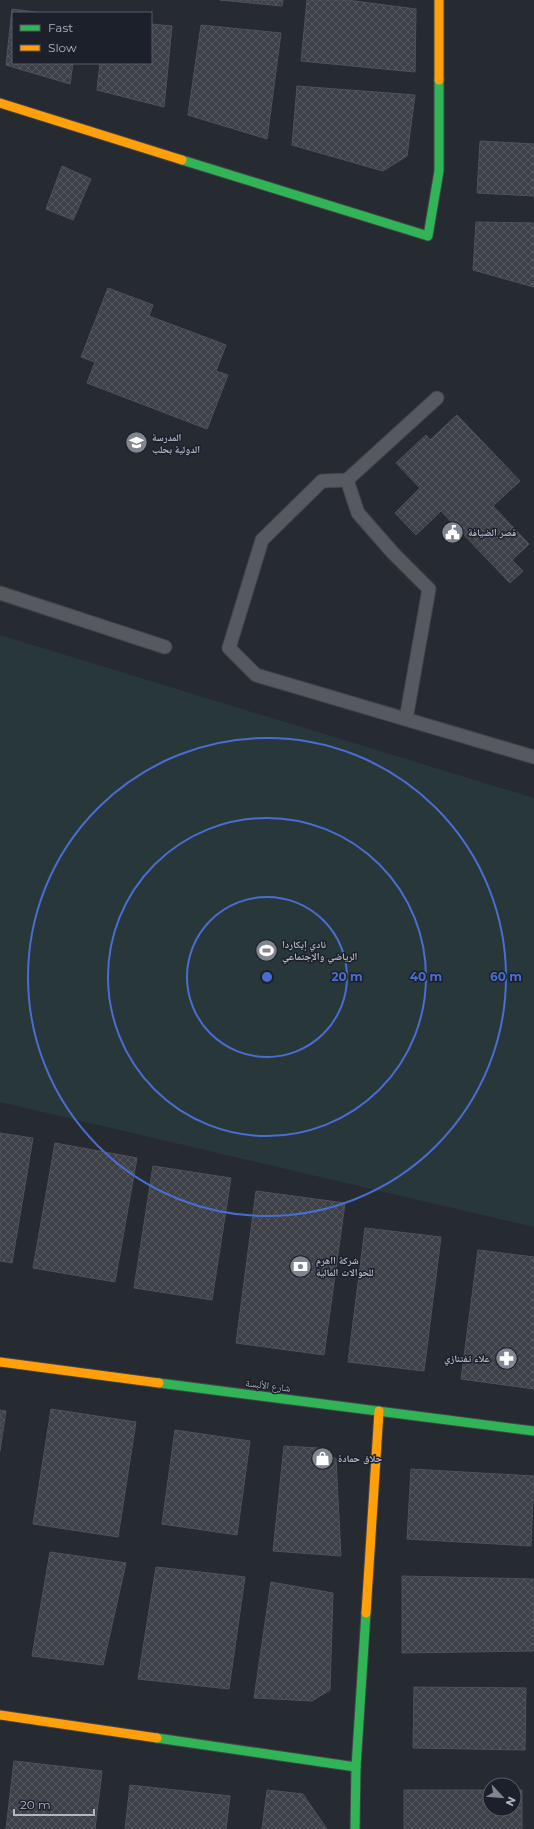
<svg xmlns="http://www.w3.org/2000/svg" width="534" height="1829" font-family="Montserrat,'Noto Naskh Arabic',sans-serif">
<defs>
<pattern id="building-cross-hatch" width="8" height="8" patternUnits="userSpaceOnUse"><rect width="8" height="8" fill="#3d4046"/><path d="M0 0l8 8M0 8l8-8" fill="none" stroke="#56595f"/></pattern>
</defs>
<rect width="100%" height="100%" fill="#262a31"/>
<!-- garden -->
<polygon fill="#283739" points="0,635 534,798 534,1227 0,1102"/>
<!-- building -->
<g fill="url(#building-cross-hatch)" stroke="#4e5259">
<polygon points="220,0 283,0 282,6"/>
<polygon points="307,0 347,0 416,9 415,72 301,61"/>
<polygon points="12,9 44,13 13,13 13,63 73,63 70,84 6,65"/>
<polygon points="151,24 172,26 164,107 97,90 100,63 151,63"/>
<polygon points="201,25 281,33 267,139 188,115"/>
<polygon points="297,86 415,95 407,156 383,171 292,145"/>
<polygon points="480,141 534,144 534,196 477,193"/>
<polygon points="62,166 91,179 73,220 46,209"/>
<polygon points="476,222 534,223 534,287 473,270"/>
<polygon points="108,288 153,305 149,316 226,345 216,371 228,375 207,429 87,383 95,362 81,357"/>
<polygon points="457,415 520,481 493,506 529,544 512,560 523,571 510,583 441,511 416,535 395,513 420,488 396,463 426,435 430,440"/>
<polygon points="0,1133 33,1138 12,1263 0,1261"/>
<polygon points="55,1143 137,1158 115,1282 33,1268"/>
<polygon points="153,1166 231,1178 212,1300 134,1288"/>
<polygon points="256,1191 345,1203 324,1355 236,1343"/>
<polygon points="365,1228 441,1237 424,1371 348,1362"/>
<polygon points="478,1250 534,1257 534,1389 461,1379"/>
<polygon points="51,1409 136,1422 118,1537 33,1524"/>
<polygon points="0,1410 6,1411 0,1451"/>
<polygon points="175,1430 250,1441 237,1535 162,1524"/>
<polygon points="284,1446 318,1448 336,1459 341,1556 273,1551"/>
<polygon points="411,1469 534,1476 531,1546 407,1539"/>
<polygon points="50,1552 126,1563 103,1665 32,1656"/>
<polygon points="156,1567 245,1577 229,1689 138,1679"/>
<polygon points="402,1576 533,1579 534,1651 402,1653"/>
<polygon points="271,1582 333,1593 330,1690 312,1701 254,1698"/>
<polygon points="414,1687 526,1688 525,1750 413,1748"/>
<polygon points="14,1761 102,1771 95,1829 6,1829"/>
<polygon points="130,1785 230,1796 226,1829 125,1829"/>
<polygon points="267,1790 303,1794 327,1829 262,1829"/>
<polygon points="404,1790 490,1790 490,1809 514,1809 514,1790 522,1790 522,1829 404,1829"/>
</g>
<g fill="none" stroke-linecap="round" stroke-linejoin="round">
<defs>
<g id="lane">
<polyline points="437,398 347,480 322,481 262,540 229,648 256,675 534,757"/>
<polyline points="347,480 358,513 393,553 429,589 406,719"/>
<polyline points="0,593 165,647"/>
</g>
<g id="fast">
<polyline points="182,160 428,236 439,171 439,80"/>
<polyline points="159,1383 534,1431"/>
<polyline points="157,1738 356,1767"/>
<polyline points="355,1829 356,1767 366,1613"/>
</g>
<g id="slow">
<polyline points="439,0 439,80"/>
<polyline points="0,103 182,160"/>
<polyline points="0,1362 159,1383"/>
<polyline points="366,1613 379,1411"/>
<polyline points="0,1715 157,1738"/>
</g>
</defs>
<!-- lane casing -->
<use href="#lane" stroke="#42444a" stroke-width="15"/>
<!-- fast casing -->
<use href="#fast" stroke="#42444a" stroke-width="11"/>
<!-- slow casing -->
<use href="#slow" stroke="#42444a" stroke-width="11"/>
<!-- lane -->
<use href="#lane" stroke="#56595f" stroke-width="13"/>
<!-- fast -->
<use href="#fast" stroke="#30b455" stroke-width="9"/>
<!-- slow -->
<use href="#slow" stroke="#ff9f0a" stroke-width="9"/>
</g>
<!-- distance rings -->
<g fill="none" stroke="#496dd1" stroke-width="2">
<circle cx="267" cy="977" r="80"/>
<circle cx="267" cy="977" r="159"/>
<circle cx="267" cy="977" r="239"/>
</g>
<!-- icons -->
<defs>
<symbol id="school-disc" viewBox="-11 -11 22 22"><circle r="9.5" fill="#80858f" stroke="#1b202a"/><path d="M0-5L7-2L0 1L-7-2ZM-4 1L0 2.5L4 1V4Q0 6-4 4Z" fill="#fff"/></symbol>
<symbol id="civic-disc" viewBox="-11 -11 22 22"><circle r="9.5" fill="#80858f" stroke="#1b202a"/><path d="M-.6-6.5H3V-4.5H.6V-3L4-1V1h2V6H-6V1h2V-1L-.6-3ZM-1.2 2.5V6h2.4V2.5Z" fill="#fff"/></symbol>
<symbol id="stadium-disc" viewBox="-11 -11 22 22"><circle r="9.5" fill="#80858f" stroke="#1b202a"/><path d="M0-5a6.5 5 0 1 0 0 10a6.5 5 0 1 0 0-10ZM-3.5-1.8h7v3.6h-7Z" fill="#fff"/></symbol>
<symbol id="bank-disc" viewBox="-11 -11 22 22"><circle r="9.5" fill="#80858f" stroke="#1b202a"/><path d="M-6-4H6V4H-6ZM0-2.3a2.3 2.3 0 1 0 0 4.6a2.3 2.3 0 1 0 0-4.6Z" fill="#fff"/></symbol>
<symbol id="pharmacy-disc" viewBox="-11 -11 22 22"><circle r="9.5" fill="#80858f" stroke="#1b202a"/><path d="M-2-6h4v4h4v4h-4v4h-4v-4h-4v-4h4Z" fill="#fff"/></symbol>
<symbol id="shop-disc" viewBox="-11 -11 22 22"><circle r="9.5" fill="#80858f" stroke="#1b202a"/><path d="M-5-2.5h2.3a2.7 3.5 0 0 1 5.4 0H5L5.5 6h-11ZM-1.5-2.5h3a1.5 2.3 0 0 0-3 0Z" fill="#fff"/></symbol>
</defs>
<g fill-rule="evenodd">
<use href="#school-disc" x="124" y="430" width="25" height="25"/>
<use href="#civic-disc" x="440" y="520" width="25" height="25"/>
<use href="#stadium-disc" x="254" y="938" width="25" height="25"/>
<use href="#bank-disc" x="288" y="1254" width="25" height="25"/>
<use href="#pharmacy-disc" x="494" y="1346" width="25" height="25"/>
<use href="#shop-disc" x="310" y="1446" width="25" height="25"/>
</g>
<g text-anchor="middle" stroke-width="3" stroke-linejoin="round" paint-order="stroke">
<!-- poi labels -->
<g font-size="10" font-weight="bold" fill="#b0b6c2" stroke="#1b202a" text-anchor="start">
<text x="152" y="441">المدرسة<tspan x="152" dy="12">الدولية بحلب</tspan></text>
<text x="468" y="536">قصر الضيافة</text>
<text x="282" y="948">نادي إيكاردا<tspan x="282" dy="12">الرياضي والإجتماعي</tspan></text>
<text x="316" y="1264">شركة ااهرم<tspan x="316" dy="12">للحوالات المالية</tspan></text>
<text x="490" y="1362" text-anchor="end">علاء تفتنازي</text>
<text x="338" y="1462">حلاق حمادة</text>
</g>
<!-- street labels -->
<g font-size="10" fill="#b0b6c2" stroke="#1b202a">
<text transform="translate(268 1385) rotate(7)" y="4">شارع الألبسة</text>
</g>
</g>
<circle cx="267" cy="977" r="6" fill="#496dd1" stroke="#1b202a" stroke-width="2"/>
<g font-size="12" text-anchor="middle" font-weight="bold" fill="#496dd1" stroke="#1b202a" stroke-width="3" stroke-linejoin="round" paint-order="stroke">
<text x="347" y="981">20 m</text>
<text x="426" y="981">40 m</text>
<text x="506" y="981">60 m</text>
</g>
<!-- legend -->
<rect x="12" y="12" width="140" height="52" fill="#1b202a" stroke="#575c67"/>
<rect x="20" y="25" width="20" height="6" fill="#30b455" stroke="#575c67"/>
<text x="48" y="32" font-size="12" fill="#b0b6c2">Fast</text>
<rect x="20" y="45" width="20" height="6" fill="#ff9f0a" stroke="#575c67"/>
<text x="48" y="52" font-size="12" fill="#b0b6c2">Slow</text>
<!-- north arrow -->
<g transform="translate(502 1797) rotate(116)"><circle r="19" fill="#1b202a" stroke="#575c67"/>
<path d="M0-3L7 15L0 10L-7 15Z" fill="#80858f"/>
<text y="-6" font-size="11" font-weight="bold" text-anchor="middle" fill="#b0b6c2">N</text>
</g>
<!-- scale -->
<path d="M14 1809v6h80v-6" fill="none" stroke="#b0b6c2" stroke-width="2"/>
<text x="20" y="1809" font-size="12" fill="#b0b6c2" stroke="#1b202a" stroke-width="3" paint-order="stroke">20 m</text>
</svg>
